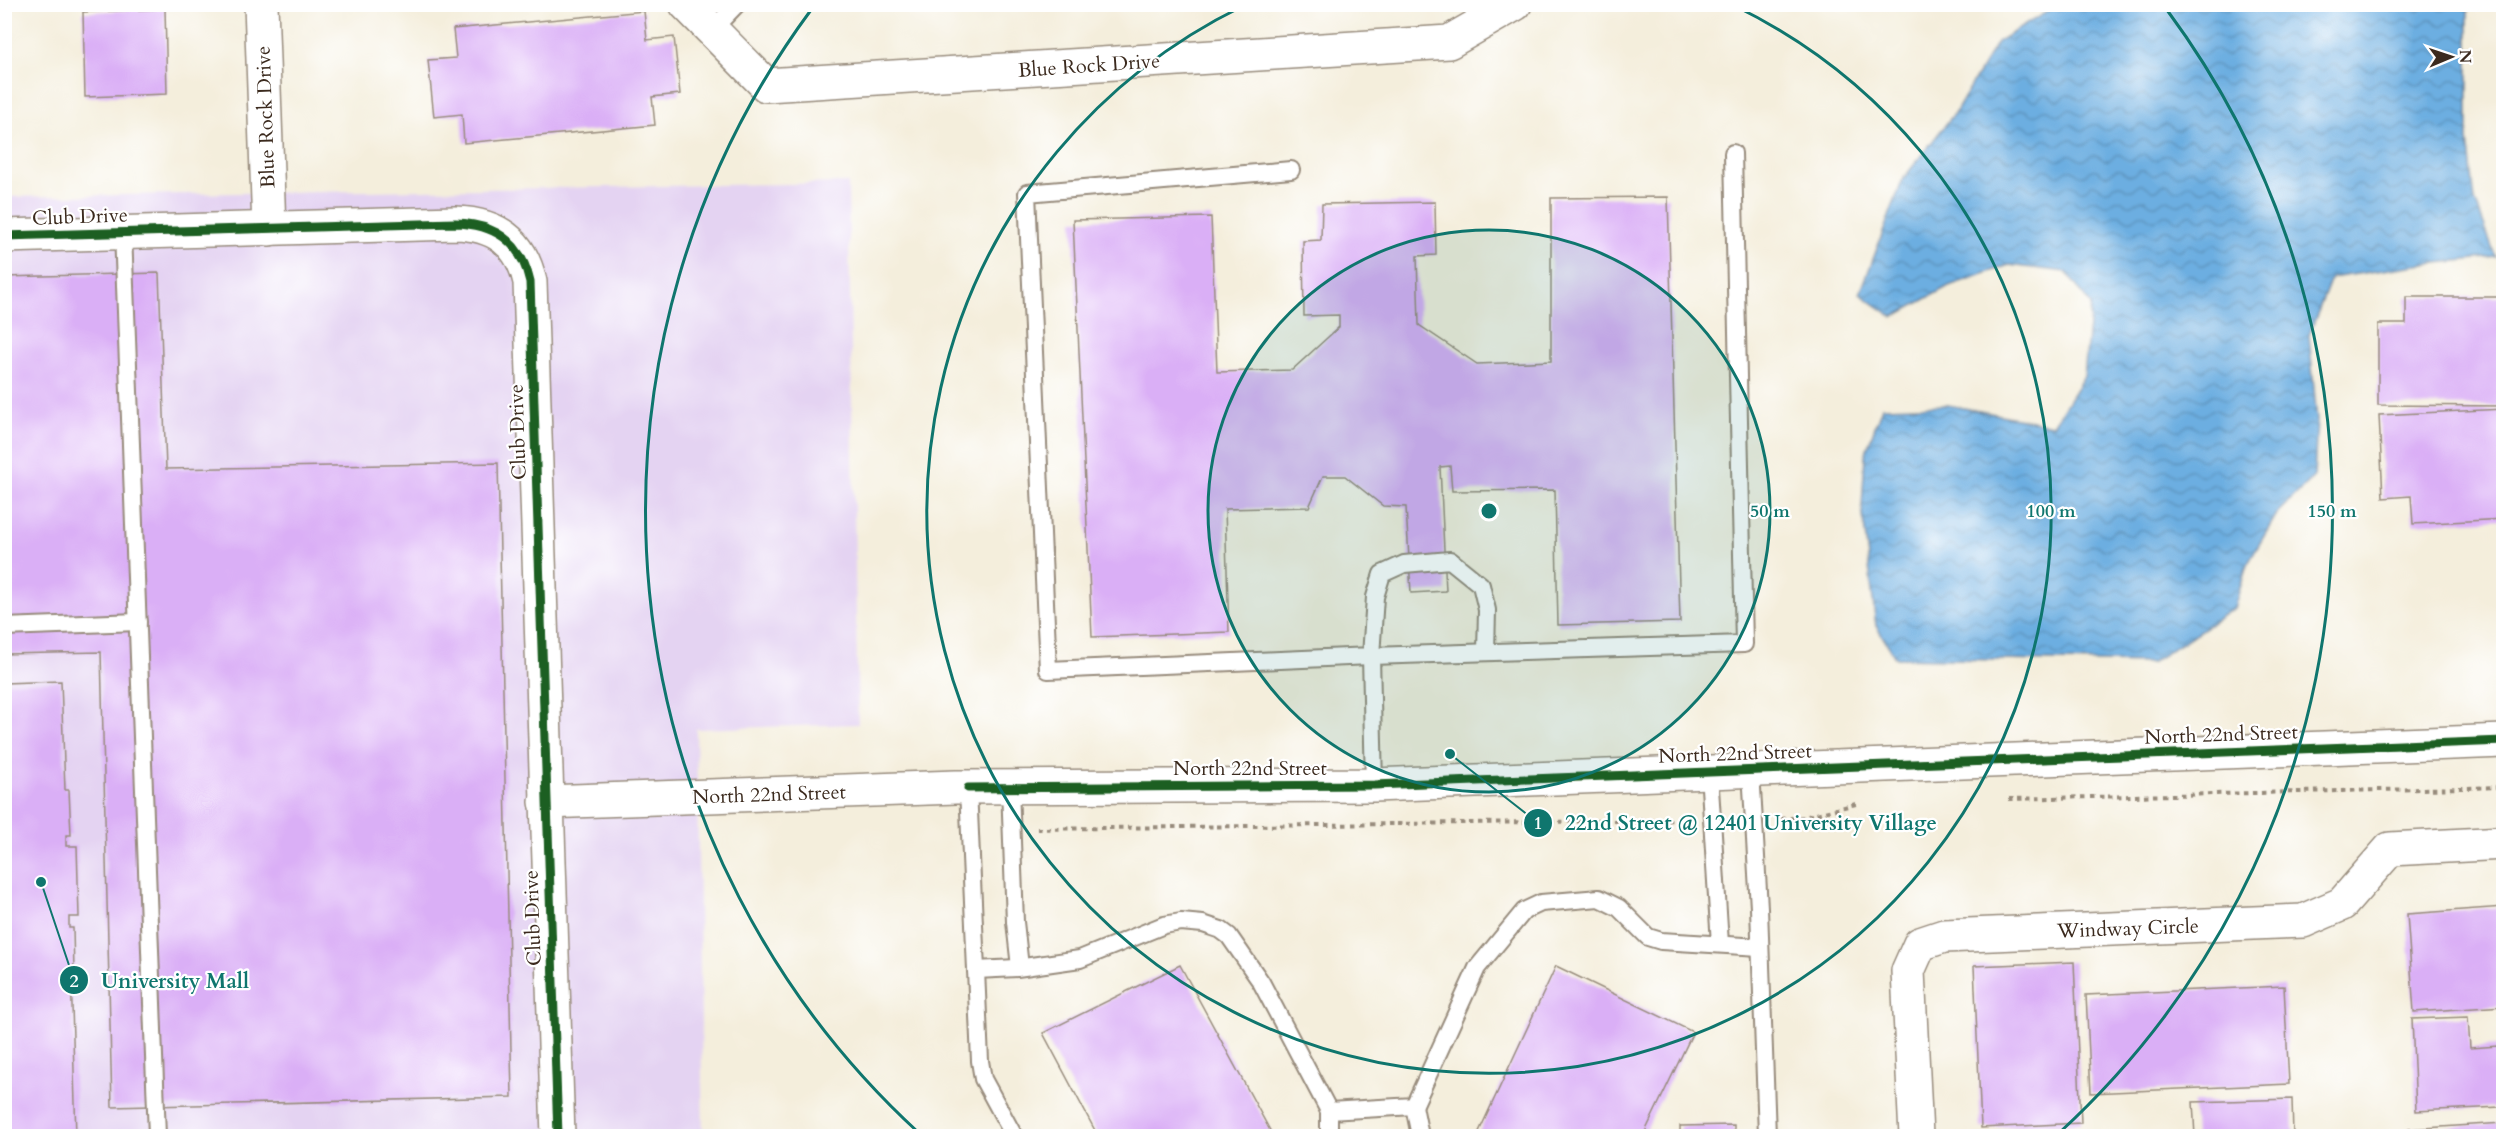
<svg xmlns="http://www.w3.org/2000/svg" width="2508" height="1141" font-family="Cardo,serif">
<defs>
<pattern id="water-waves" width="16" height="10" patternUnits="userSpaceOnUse" patternTransform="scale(1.5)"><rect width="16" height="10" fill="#6caee1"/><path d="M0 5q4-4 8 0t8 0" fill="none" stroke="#5a8eb6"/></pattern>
</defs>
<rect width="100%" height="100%" fill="#fff"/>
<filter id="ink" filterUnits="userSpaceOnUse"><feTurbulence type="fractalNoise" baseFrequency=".0167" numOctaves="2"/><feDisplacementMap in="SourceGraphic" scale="12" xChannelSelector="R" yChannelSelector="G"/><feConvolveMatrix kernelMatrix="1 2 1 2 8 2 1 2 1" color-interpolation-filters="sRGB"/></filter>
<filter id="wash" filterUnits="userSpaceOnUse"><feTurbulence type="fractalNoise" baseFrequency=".008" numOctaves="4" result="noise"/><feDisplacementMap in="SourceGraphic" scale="24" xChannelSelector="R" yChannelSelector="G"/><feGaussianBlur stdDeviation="1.35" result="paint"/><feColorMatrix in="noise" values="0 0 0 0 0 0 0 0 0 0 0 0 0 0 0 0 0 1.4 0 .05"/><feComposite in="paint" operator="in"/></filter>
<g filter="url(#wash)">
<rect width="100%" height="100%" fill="#f4eedc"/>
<!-- built -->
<polygon fill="#e4d3f2" points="848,183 858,724 696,729 703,1136 5,1136 4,197"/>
<!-- water -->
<polygon fill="url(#water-waves)" stroke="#546c80" stroke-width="1.5" points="2058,5 2468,5 2468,139 2475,201 2496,257 2416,265 2331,278 2309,335 2317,420 2314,477 2278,512 2247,565 2234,608 2151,663 1896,658 1876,626 1862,507 1865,455 1882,407 1948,405 2053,425 2084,376 2091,305 2066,272 2009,265 1949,286 1893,317 1860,294 1903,179 1957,110 1997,42"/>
<g id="blocks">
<!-- building -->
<g fill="#daaff6">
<polygon points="165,9 167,94 85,97 83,12"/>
<polygon points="644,11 647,40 674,37 680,94 652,97 655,125 464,143 462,114 434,117 428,60 456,58 453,29"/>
<polygon points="1668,197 1680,622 1558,625 1555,490 1452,491 1450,466 1440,467 1446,591 1411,593 1406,507 1383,506 1345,476 1323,476 1309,507 1225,509 1229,632 1092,637 1073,220 1211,217 1217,372 1292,370 1339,327 1339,315 1304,316 1303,241 1321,240 1322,204 1435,202 1436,255 1417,256 1419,325 1477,364 1551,361 1551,198"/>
<polygon points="159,273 166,469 498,463 512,1097 112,1107 101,652 4,654 4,277"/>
<polygon points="2406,297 2504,297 2504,406 2378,405 2378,324 2406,324"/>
<polygon points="2504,409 2504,519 2413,524 2411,496 2383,498 2379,415"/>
<polygon points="61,681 65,790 69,790 71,835 66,835 66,846 77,846 79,917 69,917 69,928 73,928 74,973 71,973 76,1136 4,1136 4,683"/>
<polygon points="2504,907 2504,1006 2414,1012 2407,914"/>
<polygon points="2074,962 2081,1123 1981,1128 1974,966"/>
<polygon points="1180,965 1273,1136 1098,1136 1043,1033"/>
<polygon points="1556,966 1693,1032 1643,1136 1477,1136"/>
<polygon points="2284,986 2289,1084 2091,1093 2086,995"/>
<polygon points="2468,1017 2470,1048 2498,1046 2501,1107 2416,1111 2412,1019"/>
<polygon points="2292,1099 2293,1136 2195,1136 2193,1102"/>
<polygon points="2504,1123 2504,1136 2410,1136 2409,1129"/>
<polygon points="1734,1125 1734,1136 1680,1136 1680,1126"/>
</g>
</g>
</g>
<g filter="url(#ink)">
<use href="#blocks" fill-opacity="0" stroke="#988c7d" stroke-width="1.5"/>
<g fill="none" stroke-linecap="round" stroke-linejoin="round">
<defs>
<g id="service">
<polyline points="712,30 737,4"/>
<polyline points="1291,170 1027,193 1048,670 1371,656 1375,597 1382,574 1404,564 1450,560 1481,585 1487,610 1486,652"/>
<polyline points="123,232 157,1136"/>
<polyline points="4,627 138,622"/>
<polyline points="1751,771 1759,908 1767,1136"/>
<polyline points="1709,772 1720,944"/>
<polyline points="1374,785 1371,656 1744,644 1733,153"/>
<polyline points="1010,787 1015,922 1020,967"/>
<polyline points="968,788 980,1061 983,1079 1014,1136"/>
<polyline points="976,970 1017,968 1080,959 1164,925 1181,922 1203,924 1221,930 1229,936 1261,982 1329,1111 1414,1106 1477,968 1524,911 1541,903 1599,898 1619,908 1648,937 1661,941 1760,947"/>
<polyline points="1414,1106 1420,1136"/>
<polyline points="1329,1136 1329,1111"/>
</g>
<g id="minor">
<polyline points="261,4 269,229"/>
<polyline points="686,4 766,85 1449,42 1515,4"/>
<path d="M4 236 455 223C495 224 521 241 530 282L558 1136"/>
<polyline points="546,802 956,787 1374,785 2504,741"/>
<polyline points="1916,1136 1908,971 1920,944 1944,936 2303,921 2342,904 2390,849 2504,843"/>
</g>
</defs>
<!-- service casing -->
<use href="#service" stroke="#988c7d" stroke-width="20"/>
<!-- minor casing -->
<use href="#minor" stroke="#988c7d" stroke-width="36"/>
<!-- path -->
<g stroke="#988c7d" stroke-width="4" stroke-dasharray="4.5 4.5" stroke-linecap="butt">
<polyline points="2009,799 2504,787"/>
<polyline points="1781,819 1804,817 1856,804"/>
<polyline points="1037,829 1684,820"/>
</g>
<!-- service -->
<use href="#service" stroke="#fff" stroke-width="16"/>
<!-- minor -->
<use href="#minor" stroke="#fff" stroke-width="33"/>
<defs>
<g id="cycleway">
<path d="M4 236 455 223C495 224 521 241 530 282L558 1136"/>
<polyline points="968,788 1374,785 2504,741"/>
</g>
</defs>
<!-- cycleway casing -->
<use href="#cycleway" stroke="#fff" stroke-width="13"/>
<!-- cycleway -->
<use href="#cycleway" stroke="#1b5e20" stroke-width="9"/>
</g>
</g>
<!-- distance rings -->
<circle cx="1489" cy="511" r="281" fill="#0f766e" fill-opacity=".12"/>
<g fill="none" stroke="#0f766e" stroke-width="3">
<circle cx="1489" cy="511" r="281"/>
<path d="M1735 6A562 562 0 1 1 1243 6"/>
<path d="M919 1133A843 843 0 0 1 811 10M2167 10A843 843 0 0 1 2059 1133"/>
</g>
<g text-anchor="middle" stroke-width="4.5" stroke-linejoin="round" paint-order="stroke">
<!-- street labels -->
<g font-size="20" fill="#3b2a1e" stroke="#fff">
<text transform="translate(1089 65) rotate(-4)" y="7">Blue Rock Drive</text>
<text transform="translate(265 117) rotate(-92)" y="7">Blue Rock Drive</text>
<text transform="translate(80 216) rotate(-2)" y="7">Club Drive</text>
<text transform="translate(517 432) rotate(-92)" y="7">Club Drive</text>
<text transform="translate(2221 734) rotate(-2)" y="7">North 22nd Street</text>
<text transform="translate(1735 753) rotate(-2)" y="7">North 22nd Street</text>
<text x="1250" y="775">North 22nd Street</text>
<text transform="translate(769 794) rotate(-2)" y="7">North 22nd Street</text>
<text transform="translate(532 918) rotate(-92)" y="7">Club Drive</text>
<text transform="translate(2128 928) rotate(-2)" y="7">Windway Circle</text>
</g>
</g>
<circle cx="1489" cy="511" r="9" fill="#0f766e" stroke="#fff" stroke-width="3"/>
<g font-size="18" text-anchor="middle" font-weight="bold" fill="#0f766e" stroke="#fff" stroke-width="4.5" stroke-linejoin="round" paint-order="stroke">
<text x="1770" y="517">50 m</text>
<text x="2051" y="517">100 m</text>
<text x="2332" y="517">150 m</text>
</g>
<!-- callouts -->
<path fill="none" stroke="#0f766e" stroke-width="2" d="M1450 754L1538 823M41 882L74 980"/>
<g fill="#0f766e" stroke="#fff" stroke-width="2">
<circle cx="1450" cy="754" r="6"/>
<circle cx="41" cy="882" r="6"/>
<circle cx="1538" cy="823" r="15"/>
<circle cx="74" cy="980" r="15"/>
</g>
<g font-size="18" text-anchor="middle" font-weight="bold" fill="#fff">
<text x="1538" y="829">1</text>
<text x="74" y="987">2</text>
</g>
<g font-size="21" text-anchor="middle" font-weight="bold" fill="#0f766e" stroke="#fff" stroke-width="4.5" stroke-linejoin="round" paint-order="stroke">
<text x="1751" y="830">22nd Street @ 12401 University Village</text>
<text x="175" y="988">University Mall</text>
</g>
<!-- margin -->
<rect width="2508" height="1141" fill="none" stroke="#fff" stroke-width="24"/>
<!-- north arrow -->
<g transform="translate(2451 57) rotate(88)" stroke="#ffffff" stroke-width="4.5" paint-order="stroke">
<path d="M0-4.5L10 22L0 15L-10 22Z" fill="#3b2a1e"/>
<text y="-9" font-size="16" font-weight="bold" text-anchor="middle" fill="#3b2a1e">N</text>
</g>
</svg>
